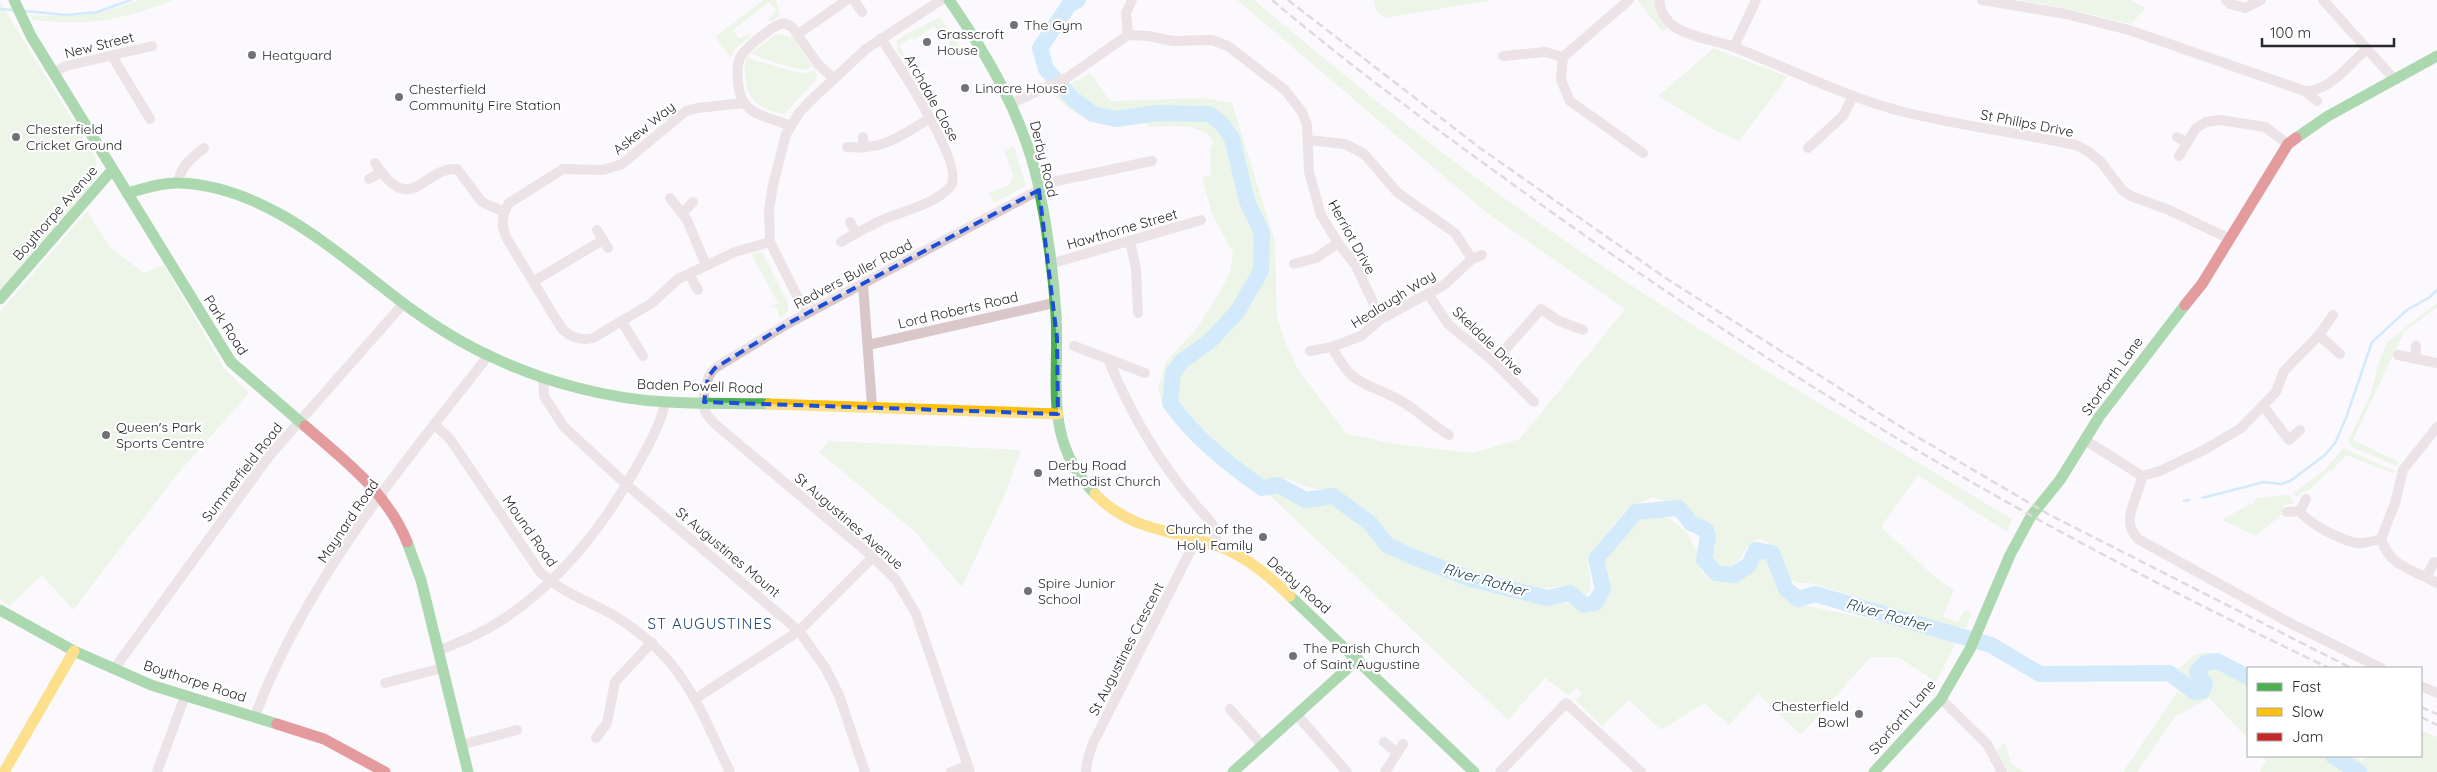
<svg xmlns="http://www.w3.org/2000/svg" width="2437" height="772" font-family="Quicksand,sans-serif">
<rect width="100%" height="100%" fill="#fbf9fe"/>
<!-- green -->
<g fill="#dbf0ce">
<path d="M137 0H173C122 21 87 26 32 20L30 15C69 17 101 16 137 0Z"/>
<polygon points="763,0 776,0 780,16 770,22 768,20 776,10 769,2 733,30 739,38 748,34 751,36 734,50 731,58 715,37"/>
<path d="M1237 0H1254C1327 61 1401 123 1478 179 1648 304 1831 410 2012 519L2007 532 1918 475 1881 527 1936 578 1954 590 1943 617 1958 622 1963 612 1969 610 1971 615 1966 628H1957L1810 583H1795C1778 566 1783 549 1760 538 1740 547 1745 560 1731 569L1718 565 1712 559 1710 546 1713 536 1681 506 1652 497 1625 511 1587 558C1588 571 1597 591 1583 597L1570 586 1538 588 1474 572 1394 541 1361 506 1335 489H1317L1303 486 1287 478 1263 483C1230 459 1199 434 1175 402L1163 405 1158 388 1167 360 1197 328 1222 288 1230 272 1233 253 1212 214 1202 177 1211 175 1210 150 1213 141C1200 121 1169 127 1148 127L1147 120C1108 125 1081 126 1053 93L1090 73 1110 101 1204 98 1232 103 1275 241 1277 317 1286 344 1299 371 1347 434 1402 445 1473 453 1520 439 1625 309 1487 213Z"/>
<polygon points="1374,0 1492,0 1384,18 1376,10"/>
<polygon points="1637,0 1653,0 1667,26 1666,29 1662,31"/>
<polygon points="2018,0 2130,0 2146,8 2131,24 2068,9"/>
<polygon points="0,2 96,158 97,176 90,187 0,291"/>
<polygon points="940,17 960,45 952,49 942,30 933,27 914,40 912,37 899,46 908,62 905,63 897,50 897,41 903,36"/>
<path d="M776 34 793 37 812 66C810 67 808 69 805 70 799 71 756 57 751 53Z"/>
<polygon points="1714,48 1788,77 1739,141 1718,132 1658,96"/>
<path d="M748 56C756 63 763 62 773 65 789 69 798 77 815 70L817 79 784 114C761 111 746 100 745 76 745 69 744 62 748 56Z"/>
<polygon points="1014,146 1026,186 996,202 993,202 989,193 1009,185 1013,175 1004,150"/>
<polygon points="87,211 110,247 144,273 164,265 224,368 249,393 175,477 73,610 42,575 10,606 0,600 0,312"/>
<polygon points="759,252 763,253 788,303 788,311 781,318 778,315 778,308 771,307 778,303 751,254"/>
<polygon points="2437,303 2437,307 2404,332 2353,440 2399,462 2397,466 2352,447 2348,441 2371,393 2377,368 2387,342"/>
<polygon points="829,441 1021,450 1006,492 962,587 915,532 819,452"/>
<polygon points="2343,448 2395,471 2394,474 2346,455 2332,471 2330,470 2308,491 2302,492 2297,497 2293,493 2325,470"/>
<path d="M1278 490 1305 505 1330 501 1366 527 1389 551 1426 567 1465 582 1546 602 1578 604 1582 609 1591 612 1605 591 1601 561 1639 518 1655 514 1672 520 1687 533 1697 552V561L1702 573 1711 578 1735 580 1750 569 1759 556C1771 560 1769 569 1774 579 1778 587 1784 595 1790 602L1877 621 1956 642 1936 682 1898 657H1871L1801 735 1758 694 1729 725 1704 703 1661 730 1629 700 1602 726 1575 700 1582 693 1576 688 1569 696 1545 678 1508 720 1267 493Z"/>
<polygon points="2288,495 2295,503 2284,505 2281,515 2256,536 2222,520 2249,504 2253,505 2256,498"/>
<polygon points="2208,652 2250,668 2248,739 2209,698 2175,717 2137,772 2123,772 2177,692 2184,696 2166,678 2174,669 2180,668 2194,655"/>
<polygon points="2421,730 2437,737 2437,772 2259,772 2266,761 2263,756 2353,756 2363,761 2366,756 2421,756"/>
<polygon points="2005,742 2011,763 2024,772 2008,772 1997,751"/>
</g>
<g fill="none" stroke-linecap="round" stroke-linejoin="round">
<!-- stream -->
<g stroke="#9fd7f9" stroke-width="2.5">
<polyline points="0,9 13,10"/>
<polyline points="24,11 67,15 97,12 131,0"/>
<polyline points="2202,498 2264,482 2281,484 2290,481 2325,455 2335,443 2346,418 2372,342 2407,310 2430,297 2437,290"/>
<polyline points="2184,501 2189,500"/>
</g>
<!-- river -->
<g stroke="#9fd7f9" stroke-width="16">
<path d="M1078 0 1069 5 1040 48 1046 69 1073 99 1093 114 1116 119 1158 113 1209 114 1221 123 1232 138 1247 201 1262 233 1261 271 1237 312 1210 341 1182 361 1173 373 1170 403C1195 438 1227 463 1262 488L1278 485 1306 500 1333 496 1370 523 1387 545 1411 556 1471 579 1547 598 1570 593 1584 605 1595 603 1603 589 1596 559 1636 512 1679 508 1691 523 1706 530 1708 536 1704 560 1716 573 1734 575 1749 565 1756 550 1772 553 1786 589 1798 599 1815 594 1991 645 2040 674 2169 673 2195 692 2202 691 2205 684 2197 672 2205 663 2217 661 2248 677"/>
<polyline points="2333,756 2359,772"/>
</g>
<!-- street -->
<g stroke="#dac7ca" stroke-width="10">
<polyline points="854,0 862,12"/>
<polyline points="1629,0 1563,57 1561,80 1570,101 1643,153"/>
<path d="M1659 0C1664 38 1706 36 1734 47 1790 69 1845 97 1904 112 1961 126 2019 133 2076 145L2089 152 2101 162 2123 191 2131 196 2169 210 2230 239"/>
<path d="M1982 0 2066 14 2129 30 2305 91C2330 92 2349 64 2367 49"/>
<polyline points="2226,0 2230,4 2245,8 2261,0"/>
<polyline points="2323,0 2394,79"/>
<polyline points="798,34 847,0"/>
<polyline points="1128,35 1126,13 1132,0"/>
<polyline points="1734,47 1756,0"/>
<polyline points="112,56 150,119"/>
<polyline points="1503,56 1545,52 1563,57"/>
<polyline points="53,73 66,66 152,46"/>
<polyline points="2305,91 2317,101"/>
<path d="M744 103 697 108 686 111 622 164 603 170 563 169 509 203C501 217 501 225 507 239L562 329C572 338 581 341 593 338L652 303 678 279 735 252 770 242"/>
<polyline points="1013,103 1068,77 1128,35 1148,36 1173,41 1212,40 1228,46 1285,90 1302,112 1307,125 1309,172 1321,215 1338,243 1356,266 1381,319"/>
<path d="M790 126C776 119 755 117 745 104 737 94 735 67 741 56 747 47 774 24 784 23L792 27 818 64 833 78"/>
<polyline points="2177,137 2186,142"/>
<polyline points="1308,140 1345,144 1364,154 1398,193 1455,233 1472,259"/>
<path d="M847 147C885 150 898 137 929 119"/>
<polyline points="863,148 863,137"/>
<polyline points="1808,148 1843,116 1853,96"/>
<polyline points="2179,156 2196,128 2206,122 2220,120 2265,127 2288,144"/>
<path d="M375 163C412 220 424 166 457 169L482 202 504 212"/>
<polyline points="369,179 381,172"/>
<path d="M178 183C181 165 191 159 204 148"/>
<polyline points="1038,185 1152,161"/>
<polyline points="670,198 687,220 706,265"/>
<polyline points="683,213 693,202"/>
<polyline points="850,222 856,233"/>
<polyline points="597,230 608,248"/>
<polyline points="1130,241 1136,269 1138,313"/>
<path d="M841 242C854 234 868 227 882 220 904 210 932 206 950 187 968 168 895 60 881 38"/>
<polyline points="1050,264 1201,220"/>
<polyline points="1294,264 1316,258 1338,243"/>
<polyline points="689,274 698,290"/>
<polyline points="534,281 603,240"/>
<polyline points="863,285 872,406"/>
<polyline points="1429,295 1448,324 1494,362 1534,402"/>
<polyline points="806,314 770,242 769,211 773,185 786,134 799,113 809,102 866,49 941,0"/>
<polyline points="622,322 643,356"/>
<polyline points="2319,335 2340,354"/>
<polyline points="868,345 1054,303"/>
<path d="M1074 346 1108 359C1130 412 1157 460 1195 504 1207 519 1219 524 1215 545"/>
<path d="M1332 347C1354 389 1364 380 1401 401 1418 410 1431 425 1449 435"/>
<polyline points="1310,351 1332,347 1361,336 1381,319 1444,285 1472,259 1482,255"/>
<polyline points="2398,355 2437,363"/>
<polyline points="1108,359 1145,373"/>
<polyline points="2415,359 2416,346"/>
<polyline points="1494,362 1541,309 1559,321 1583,330"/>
<polyline points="543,378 544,396 564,427 627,485 799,631 826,669 839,695 865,772"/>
<polyline points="2264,407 2289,440 2300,430"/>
<path d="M434 424 450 439 540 572C563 594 592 602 618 618 685 661 697 704 730 772"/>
<path d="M2437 427 2403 470 2395 503 2381 539C2391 568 2413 569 2437 583"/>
<path d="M2085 440 2142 476C2139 498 2119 519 2138 539L2290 623 2381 668"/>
<polyline points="2142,476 2160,471 2206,449 2241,428 2276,392 2284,371 2319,335 2333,315"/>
<path d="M2300 511C2308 524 2343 541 2357 543 2365 544 2373 541 2381 539"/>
<polyline points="2287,512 2300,511 2306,499"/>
<polyline points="2426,577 2434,562"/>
<path d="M438 651C457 643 476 636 494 625 555 588 601 530 636 468 647 448 661 425 665 402"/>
<polyline points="114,669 270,455 404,303"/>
<polyline points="385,683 442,668"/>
<polyline points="2421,686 2437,693"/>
<polyline points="695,699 799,631 873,557"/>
<polyline points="1941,699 1987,744 2002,772"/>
<polyline points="1230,709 1263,746"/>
<polyline points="1297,715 1347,772"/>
<path d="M255 716C305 582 400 468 488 356"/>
<polyline points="596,738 607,723 615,682 652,642"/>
<polyline points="1384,742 1396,752"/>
<polyline points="461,745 517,730"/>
<polyline points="157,772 185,696"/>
<polyline points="951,772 967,766"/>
<path d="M970 772 916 614 896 580 873 557 715 424C711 420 707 416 705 411 701 399 706 376 715 368L787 324 1039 190"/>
<polyline points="1086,772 1087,762 1093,743 1196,540"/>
<polyline points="1385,772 1403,744"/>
<polyline points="1500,772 1566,703 1641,772"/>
</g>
<!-- fast -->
<g stroke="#4caf50" stroke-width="11">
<polyline points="14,0 31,36 231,362 305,426"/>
<path d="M949 0C989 58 1022 114 1038 183 1047 226 1053 270 1056 314 1060 383 1042 439 1095 494"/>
<polyline points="2296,138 2328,116 2437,56"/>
<path d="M127 193C144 189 161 182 179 183 269 186 342 258 411 309 436 327 463 344 492 357 545 382 608 399 667 402 700 404 735 403 769 404"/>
<polyline points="0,299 112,170"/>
<polyline points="407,542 421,580 468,772"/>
<polyline points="1290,596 1474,772"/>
<polyline points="0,610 74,651 151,685 277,724"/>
<polyline points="1233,772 1358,659"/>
<polyline points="1874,772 1941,699 1970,649 2010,555 2031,516 2060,480 2099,417 2185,305"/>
</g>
<!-- slow -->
<g stroke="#ffc107" stroke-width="11">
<polyline points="769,404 1058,414"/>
<path d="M1095 494C1133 533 1174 529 1221 547 1247 557 1270 577 1290 596"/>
<polyline points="4,772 74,651"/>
</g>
<!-- jam -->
<g stroke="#c62828" stroke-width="11">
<polyline points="2185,305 2202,284 2288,144 2296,138"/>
<path d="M305 426C344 460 387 492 407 542"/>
<polyline points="277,724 324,739 385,772"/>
</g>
<!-- rail -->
<g stroke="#bfb4b7" stroke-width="2.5" stroke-dasharray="8 4" stroke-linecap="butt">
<path d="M1272 0C1355 70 1444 135 1532 198 1713 328 1907 451 2104 555 2178 594 2253 632 2329 668"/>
<polyline points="1288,0 1480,148 1667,279 1909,432 2048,514 2351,668"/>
<polyline points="2421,707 2437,714"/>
<polyline points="2421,717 2437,725"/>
</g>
</g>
<!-- marked area -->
<path d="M0 0H2437V772H0ZM1039 190 1057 338 1058 414 704 402 708 377 715 368 787 324Z" fill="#fbf9fe" fill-opacity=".55" fill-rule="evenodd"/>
<path fill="none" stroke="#1d4ed8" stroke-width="4" stroke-dasharray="10 6" stroke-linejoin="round" d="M1039 190 1057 338 1058 414 704 402 708 377 715 368 787 324Z"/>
<!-- markers -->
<g fill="#727175" stroke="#fff" stroke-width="2">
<circle cx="1014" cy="25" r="5"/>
<circle cx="927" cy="42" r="5"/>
<circle cx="252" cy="55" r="5"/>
<circle cx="965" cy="88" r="5"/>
<circle cx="399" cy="97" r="5"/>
<circle cx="16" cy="137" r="5"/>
<circle cx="106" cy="435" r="5"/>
<circle cx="1038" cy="473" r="5"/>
<circle cx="1263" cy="537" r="5"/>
<circle cx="1028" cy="591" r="5"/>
<circle cx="1293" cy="656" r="5"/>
<circle cx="1859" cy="714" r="5"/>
</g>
<g text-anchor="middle" stroke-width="4.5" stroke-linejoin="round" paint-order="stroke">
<!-- poi labels -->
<g font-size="14" fill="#29282b" stroke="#fff" text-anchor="start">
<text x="1024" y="30">The Gym</text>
<text x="937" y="39">Grasscroft<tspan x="937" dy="16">House</tspan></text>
<text x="262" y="60">Heatguard</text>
<text x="975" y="93">Linacre House</text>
<text x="409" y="94">Chesterfield<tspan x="409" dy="16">Community Fire Station</tspan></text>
<text x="26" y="134">Chesterfield<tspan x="26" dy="16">Cricket Ground</tspan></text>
<text x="116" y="432">Queen's Park<tspan x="116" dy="16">Sports Centre</tspan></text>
<text x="1048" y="470">Derby Road<tspan x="1048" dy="16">Methodist Church</tspan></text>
<text x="1253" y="534" text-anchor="end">Church of the<tspan x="1253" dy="16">Holy Family</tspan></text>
<text x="1038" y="588">Spire Junior<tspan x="1038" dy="16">School</tspan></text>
<text x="1303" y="653">The Parish Church<tspan x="1303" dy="16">of Saint Augustine</tspan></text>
<text x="1849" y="711" text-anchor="end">Chesterfield<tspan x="1849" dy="16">Bowl</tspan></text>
</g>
<!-- street labels -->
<g font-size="14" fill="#29282b" stroke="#fff">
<text transform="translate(99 45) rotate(-14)" y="5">New Street</text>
<text transform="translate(932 98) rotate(61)" y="5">Archdale Close</text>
<text transform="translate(2027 123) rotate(11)" y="5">St Philips Drive</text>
<text transform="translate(644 128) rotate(-39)" y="5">Askew Way</text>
<text transform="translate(1044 159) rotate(76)" y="5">Derby Road</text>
<text transform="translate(55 213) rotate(-49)" y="5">Boythorpe Avenue</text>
<text transform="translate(1122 229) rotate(-16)" y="5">Hawthorne Street</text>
<text transform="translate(1352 237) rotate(61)" y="5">Herriot Drive</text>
<text transform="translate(853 274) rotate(-28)" y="5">Redvers Buller Road</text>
<text transform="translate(1393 299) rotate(-32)" y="5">Healaugh Way</text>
<text transform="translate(958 310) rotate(-13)" y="5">Lord Roberts Road</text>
<text transform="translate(226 325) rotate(57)" y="5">Park Road</text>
<text transform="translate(1488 341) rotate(44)" y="5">Skeldale Drive</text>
<text transform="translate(2112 376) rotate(-54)" y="5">Storforth Lane</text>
<text transform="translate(700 386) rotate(2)" y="5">Baden Powell Road</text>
<text transform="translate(242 472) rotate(-52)" y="5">Summerfield Road</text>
<text transform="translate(348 521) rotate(-56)" y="5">Maynard Road</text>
<text transform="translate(849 521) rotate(41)" y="5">St Augustines Avenue</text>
<text transform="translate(530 531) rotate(55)" y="5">Mound Road</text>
<text transform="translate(728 552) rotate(40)" y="5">St Augustines Mount</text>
<text transform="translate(1299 585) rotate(41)" y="5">Derby Road</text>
<text transform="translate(1126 649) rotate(-63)" y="5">St Augustines Crescent</text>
<text transform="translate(195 681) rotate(18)" y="5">Boythorpe Road</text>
<text transform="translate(1902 717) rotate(-49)" y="5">Storforth Lane</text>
</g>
<!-- water labels -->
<g font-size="15" font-style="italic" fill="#183c4f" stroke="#fff">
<text transform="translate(1485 580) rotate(16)" y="5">River Rother</text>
<text transform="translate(1888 615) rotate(16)" y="5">River Rother</text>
</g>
<!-- neighbourhood labels -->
<g font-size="15" letter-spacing="1" fill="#1e487d" stroke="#fff">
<text x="710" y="629">ST AUGUSTINES</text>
</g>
</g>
<!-- legend -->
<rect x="2247" y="667" width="175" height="90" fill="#ffffff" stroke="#a9a9aa"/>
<rect x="2257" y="683" width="25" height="8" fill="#4caf50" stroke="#a9a9aa"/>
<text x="2292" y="692" font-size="15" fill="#29282b">Fast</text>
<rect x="2257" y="708" width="25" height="8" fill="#ffc107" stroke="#a9a9aa"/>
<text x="2292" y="717" font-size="15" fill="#29282b">Slow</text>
<rect x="2257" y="733" width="25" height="8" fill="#c62828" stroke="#a9a9aa"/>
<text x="2292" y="742" font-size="15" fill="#29282b">Jam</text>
<!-- scale -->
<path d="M2262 38v8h132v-8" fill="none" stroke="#29282b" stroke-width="2.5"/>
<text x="2270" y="38" font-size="15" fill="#29282b" stroke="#ffffff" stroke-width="4" paint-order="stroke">100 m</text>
</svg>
